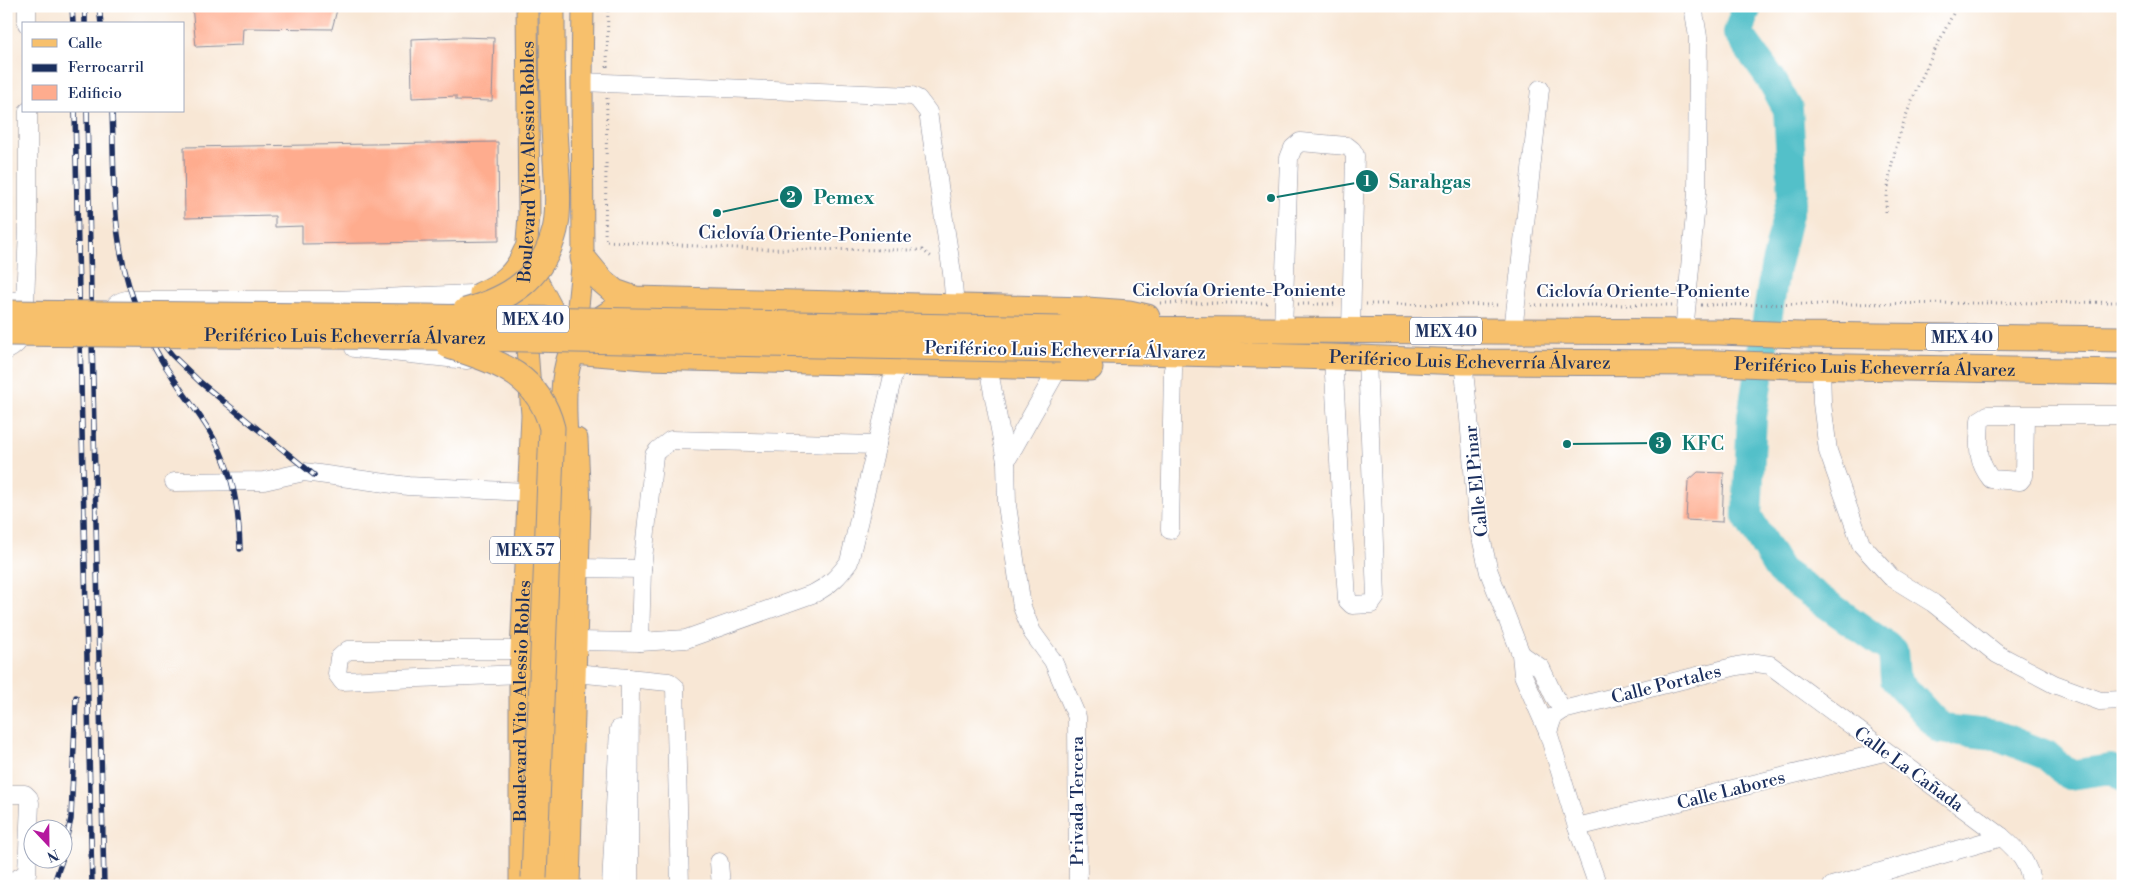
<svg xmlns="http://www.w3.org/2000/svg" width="2129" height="892" font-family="'Libre Bodoni',serif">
<rect width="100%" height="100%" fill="#fff"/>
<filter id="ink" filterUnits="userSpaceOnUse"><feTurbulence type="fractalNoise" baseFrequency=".02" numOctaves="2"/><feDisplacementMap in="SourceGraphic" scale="10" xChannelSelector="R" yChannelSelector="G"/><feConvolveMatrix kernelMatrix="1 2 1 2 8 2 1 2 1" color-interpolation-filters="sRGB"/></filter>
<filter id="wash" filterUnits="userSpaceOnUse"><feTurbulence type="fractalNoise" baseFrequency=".0096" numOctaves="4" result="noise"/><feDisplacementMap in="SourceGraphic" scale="20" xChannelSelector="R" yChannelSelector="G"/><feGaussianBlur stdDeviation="1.12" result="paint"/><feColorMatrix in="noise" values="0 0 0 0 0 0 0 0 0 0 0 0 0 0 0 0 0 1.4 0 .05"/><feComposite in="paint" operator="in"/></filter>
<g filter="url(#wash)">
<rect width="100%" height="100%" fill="#f8e7d5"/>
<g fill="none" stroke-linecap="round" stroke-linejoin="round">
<!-- river -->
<polyline stroke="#52c0c9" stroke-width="30" points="1747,6 1738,33 1771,79 1788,109 1793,193 1775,268 1752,417 1747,516 1780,571 1893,651 1895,679 1941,729 1996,735 2046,755 2069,775 2111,769 2123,776"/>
</g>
<g id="blocks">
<!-- building -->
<g fill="#feac8e">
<polygon points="192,6 338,6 332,29 243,28 242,45 196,47"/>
<polygon points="459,37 494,38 492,101 456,100 456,96 412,98 411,39"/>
<polygon points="498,142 499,241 302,244 302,226 275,227 275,216 185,218 184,147"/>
<polygon points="1698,472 1724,473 1722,522 1686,520 1688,481"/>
</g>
</g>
</g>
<g filter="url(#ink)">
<use href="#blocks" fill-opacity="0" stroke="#8a8b9a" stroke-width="1"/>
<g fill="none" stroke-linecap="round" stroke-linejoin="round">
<defs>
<g id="minor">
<polyline points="27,6 27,24"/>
<polyline points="582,82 912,96 918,99 928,112 952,273 955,307"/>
<path d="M6 300 25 302C24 324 28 340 6 351"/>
<polyline points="25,302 28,228 28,111"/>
<path d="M108 321C111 311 114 302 126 300H336L494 293"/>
<polyline points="1283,330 1289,158 1293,148 1300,142 1347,146 1352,150 1355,155 1351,330"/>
<polyline points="1513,331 1540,89"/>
<polyline points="1684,332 1697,193 1698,37 1693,6"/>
<polyline points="354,348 467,360"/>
<polyline points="1333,357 1347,600 1352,605 1371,604 1376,597 1367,358"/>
<polyline points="1463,362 1469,418 1477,520 1489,572 1521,654 1523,675 1548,732"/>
<polyline points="988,366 1006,461 1007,505 1022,607 1032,632 1053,661 1077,717 1078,886"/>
<polyline points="1821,367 1822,403 1828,451 1861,544 1891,577 1933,603 1997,654 2054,684 2100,701 2123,700"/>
<path d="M2025 415 2024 476 2020 481 1991 479C1975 459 1979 444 1980 420L1988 415H2123"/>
<polyline points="1006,461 1059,367"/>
<polyline points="174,482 264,481 304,472 408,486 527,492"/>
<polyline points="1170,530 1173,369"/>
<polyline points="578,568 642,569"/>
<path d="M576 641 640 642 686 639 815 593C830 585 839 576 849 562L896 363"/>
<polyline points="640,642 642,569 654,455 658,450 671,440 877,445"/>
<polyline points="1521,654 1541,668 1554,696 1563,710"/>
<polyline points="575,673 669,682 675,687 680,886"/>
<polyline points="520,674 342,681 337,674 339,658 348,650 521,650"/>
<polyline points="6,794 25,794 29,798 30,803 27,873 15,880 6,881"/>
<polyline points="1577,827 1884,752"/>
<polyline points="719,862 721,886"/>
<polyline points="611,886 619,729"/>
<polyline points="629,886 630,678"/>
<path d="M1598 886 1577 827 1548 732 1553 717 1563 710 1737 666 1757 663 1770 665 2002 837C2019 852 2029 863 2032 886"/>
<polyline points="1832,886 2002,837"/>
</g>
<g id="major">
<path d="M480 293C501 284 515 273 524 251"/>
<polyline points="575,336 583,257 582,82 583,6"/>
<path id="s1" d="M520 886V674L532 415 523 295 529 215 527 6"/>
<polyline points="569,886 580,506 577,439"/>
</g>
<g id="highway">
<polyline points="583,258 602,281 615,292 635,299 1087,310 1129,313 1147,317"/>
<polyline points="525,262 565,337"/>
<polyline points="1061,329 1719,332 1802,335 2123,339"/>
<path id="s2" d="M1060 350 1333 357 1463 362 1717 363 1795 366 2123 372"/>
<polyline points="573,351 645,357 1090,368"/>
<path d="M554 886 566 458C565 419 555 361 586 331 600 317 618 309 635 299"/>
</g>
</defs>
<!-- minor casing -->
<use href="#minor" stroke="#8a8b9a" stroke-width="19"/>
<!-- major casing -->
<use href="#major" stroke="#8a8b9a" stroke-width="23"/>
<!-- highway casing -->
<use href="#highway" stroke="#8a8b9a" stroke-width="27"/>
<!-- path -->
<g stroke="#8a8b9a" stroke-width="3" stroke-dasharray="1 4" stroke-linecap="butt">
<polyline points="607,67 608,6"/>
<polyline points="607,98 605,241 755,249 922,250 933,258"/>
<path d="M1886 212C1889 135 1923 74 1957 6"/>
<polyline points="1161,303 1270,303"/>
<polyline points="1298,304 1337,304"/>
<polyline points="1366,304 1500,305"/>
<polyline points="1531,305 1672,305"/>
<polyline points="1701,305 2123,302"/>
</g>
<!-- minor -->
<use href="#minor" stroke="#fff" stroke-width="18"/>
<!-- major -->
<use href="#major" stroke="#f7c06c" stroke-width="21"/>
<!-- highway -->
<use href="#highway" stroke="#f7c06c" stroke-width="25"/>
<defs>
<g id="rail">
<polyline points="72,6 73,24"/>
<polyline points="85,6 85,24"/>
<polyline points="99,6 101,24"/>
<polyline points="75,111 92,886"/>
<polyline points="87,111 104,886"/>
<path d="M112 111C115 185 110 246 140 316 148 337 159 358 172 376 190 404 212 429 224 460 236 489 239 518 240 549"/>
<polyline points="148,325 172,355 200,382 314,475"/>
<polyline points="62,857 71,819 76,697"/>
<polyline points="53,886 62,860"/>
</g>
</defs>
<!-- rail casing -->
<use href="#rail" stroke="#1b2f5e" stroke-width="5.5"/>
<!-- rail -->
<use href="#rail" stroke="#fff" stroke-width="4" stroke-dasharray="11" stroke-linecap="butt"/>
<defs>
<g id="highway-bridge">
<path d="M465 311C510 299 543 278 555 230 561 205 555 155 554 128 552 87 552 47 552 6"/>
<polyline points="6,313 427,317 1061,329"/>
<path id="s3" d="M6 333 425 337 1060 350"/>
<path d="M449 346C496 362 538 373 552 428L534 878"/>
</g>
</defs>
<!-- highway-bridge casing -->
<use href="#highway-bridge" stroke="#8a8b9a" stroke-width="27" stroke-linecap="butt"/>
<!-- highway-bridge -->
<use href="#highway-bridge" stroke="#f7c06c" stroke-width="25"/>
</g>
</g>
<g text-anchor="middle" stroke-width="4" stroke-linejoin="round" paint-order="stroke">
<!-- shield labels -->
<g fill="#fff" stroke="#5f6d8e" stroke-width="1">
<rect x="497" y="305.5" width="72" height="27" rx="4"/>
<rect x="1410" y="317.5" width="72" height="27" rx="4"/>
<rect x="1926" y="323.5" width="72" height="27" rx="4"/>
<rect x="490" y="536.5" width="70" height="27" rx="4"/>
</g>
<g font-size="16" font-weight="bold" fill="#1b2f5e">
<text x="533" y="325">MEX 40</text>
<text x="1446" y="337">MEX 40</text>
<text x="1962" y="343">MEX 40</text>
<text x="525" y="556">MEX 57</text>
</g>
<!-- street labels -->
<g font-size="18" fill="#1b2f5e" stroke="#fff">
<text dy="6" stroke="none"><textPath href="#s1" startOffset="725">Boulevard Vito Alessio Robles</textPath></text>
<text transform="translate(805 234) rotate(1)" y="6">Ciclovía Oriente-Poniente</text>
<text x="1239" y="296">Ciclovía Oriente-Poniente</text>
<text x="1643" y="297">Ciclovía Oriente-Poniente</text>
<text dy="6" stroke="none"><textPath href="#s3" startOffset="339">Periférico Luis Echeverría Álvarez</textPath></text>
<text transform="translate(1065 350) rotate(1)" y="6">Periférico Luis Echeverría Álvarez</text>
<text dy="6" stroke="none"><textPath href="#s2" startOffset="410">Periférico Luis Echeverría Álvarez</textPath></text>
<text dy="6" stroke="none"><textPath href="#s2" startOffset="815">Periférico Luis Echeverría Álvarez</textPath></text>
<text transform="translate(1476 481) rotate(-96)" y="6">Calle El Pinar</text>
<text transform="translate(1666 684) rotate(-14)" y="6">Calle Portales</text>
<text dy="6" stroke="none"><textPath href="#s1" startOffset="185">Boulevard Vito Alessio Robles</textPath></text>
<text transform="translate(1909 769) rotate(36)" y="6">Calle La Cañada</text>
<text transform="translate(1731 790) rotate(-14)" y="6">Calle Labores</text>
<text transform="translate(1077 801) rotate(-90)" y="6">Privada Tercera</text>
</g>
</g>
<!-- callouts -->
<path fill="none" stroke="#0f766e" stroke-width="2" d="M1271 198L1367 181M717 213L791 197M1567 444L1660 443"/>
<g fill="#0f766e" stroke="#fff" stroke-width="2">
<circle cx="1271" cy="198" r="5"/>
<circle cx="717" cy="213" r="5"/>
<circle cx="1567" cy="444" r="5"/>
<circle cx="1367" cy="181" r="12"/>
<circle cx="791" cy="197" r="12"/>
<circle cx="1660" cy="443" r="12"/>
</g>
<g font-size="15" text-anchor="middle" font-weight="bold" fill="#fff">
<text x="1367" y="186">1</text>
<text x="791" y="202">2</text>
<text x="1660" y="448">3</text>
</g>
<g font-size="19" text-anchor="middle" font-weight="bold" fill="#0f766e" stroke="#fff" stroke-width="4" stroke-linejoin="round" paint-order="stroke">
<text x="1430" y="188">Sarahgas</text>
<text x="844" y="204">Pemex</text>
<text x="1703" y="450">KFC</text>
</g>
<!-- margin -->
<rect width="2129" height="892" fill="none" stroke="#fff" stroke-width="25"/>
<!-- legend -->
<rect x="22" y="22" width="162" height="90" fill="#ffffff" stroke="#a4acbf"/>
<rect x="32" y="39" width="25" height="8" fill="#f7c06c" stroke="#a4acbf"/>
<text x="68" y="48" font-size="15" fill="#1b2f5e">Calle</text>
<rect x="32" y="64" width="25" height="8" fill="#1b2f5e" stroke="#a4acbf"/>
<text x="68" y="72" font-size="15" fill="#1b2f5e">Ferrocarril</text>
<rect x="32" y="85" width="25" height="15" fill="#feac8e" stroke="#a4acbf"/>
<text x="68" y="98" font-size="15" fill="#1b2f5e">Edificio</text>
<!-- north arrow -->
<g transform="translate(48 844) rotate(158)"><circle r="24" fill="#ffffff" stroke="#a4acbf"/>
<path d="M0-4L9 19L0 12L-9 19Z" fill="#b5179e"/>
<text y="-8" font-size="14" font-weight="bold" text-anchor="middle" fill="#1b2f5e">N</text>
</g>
</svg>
